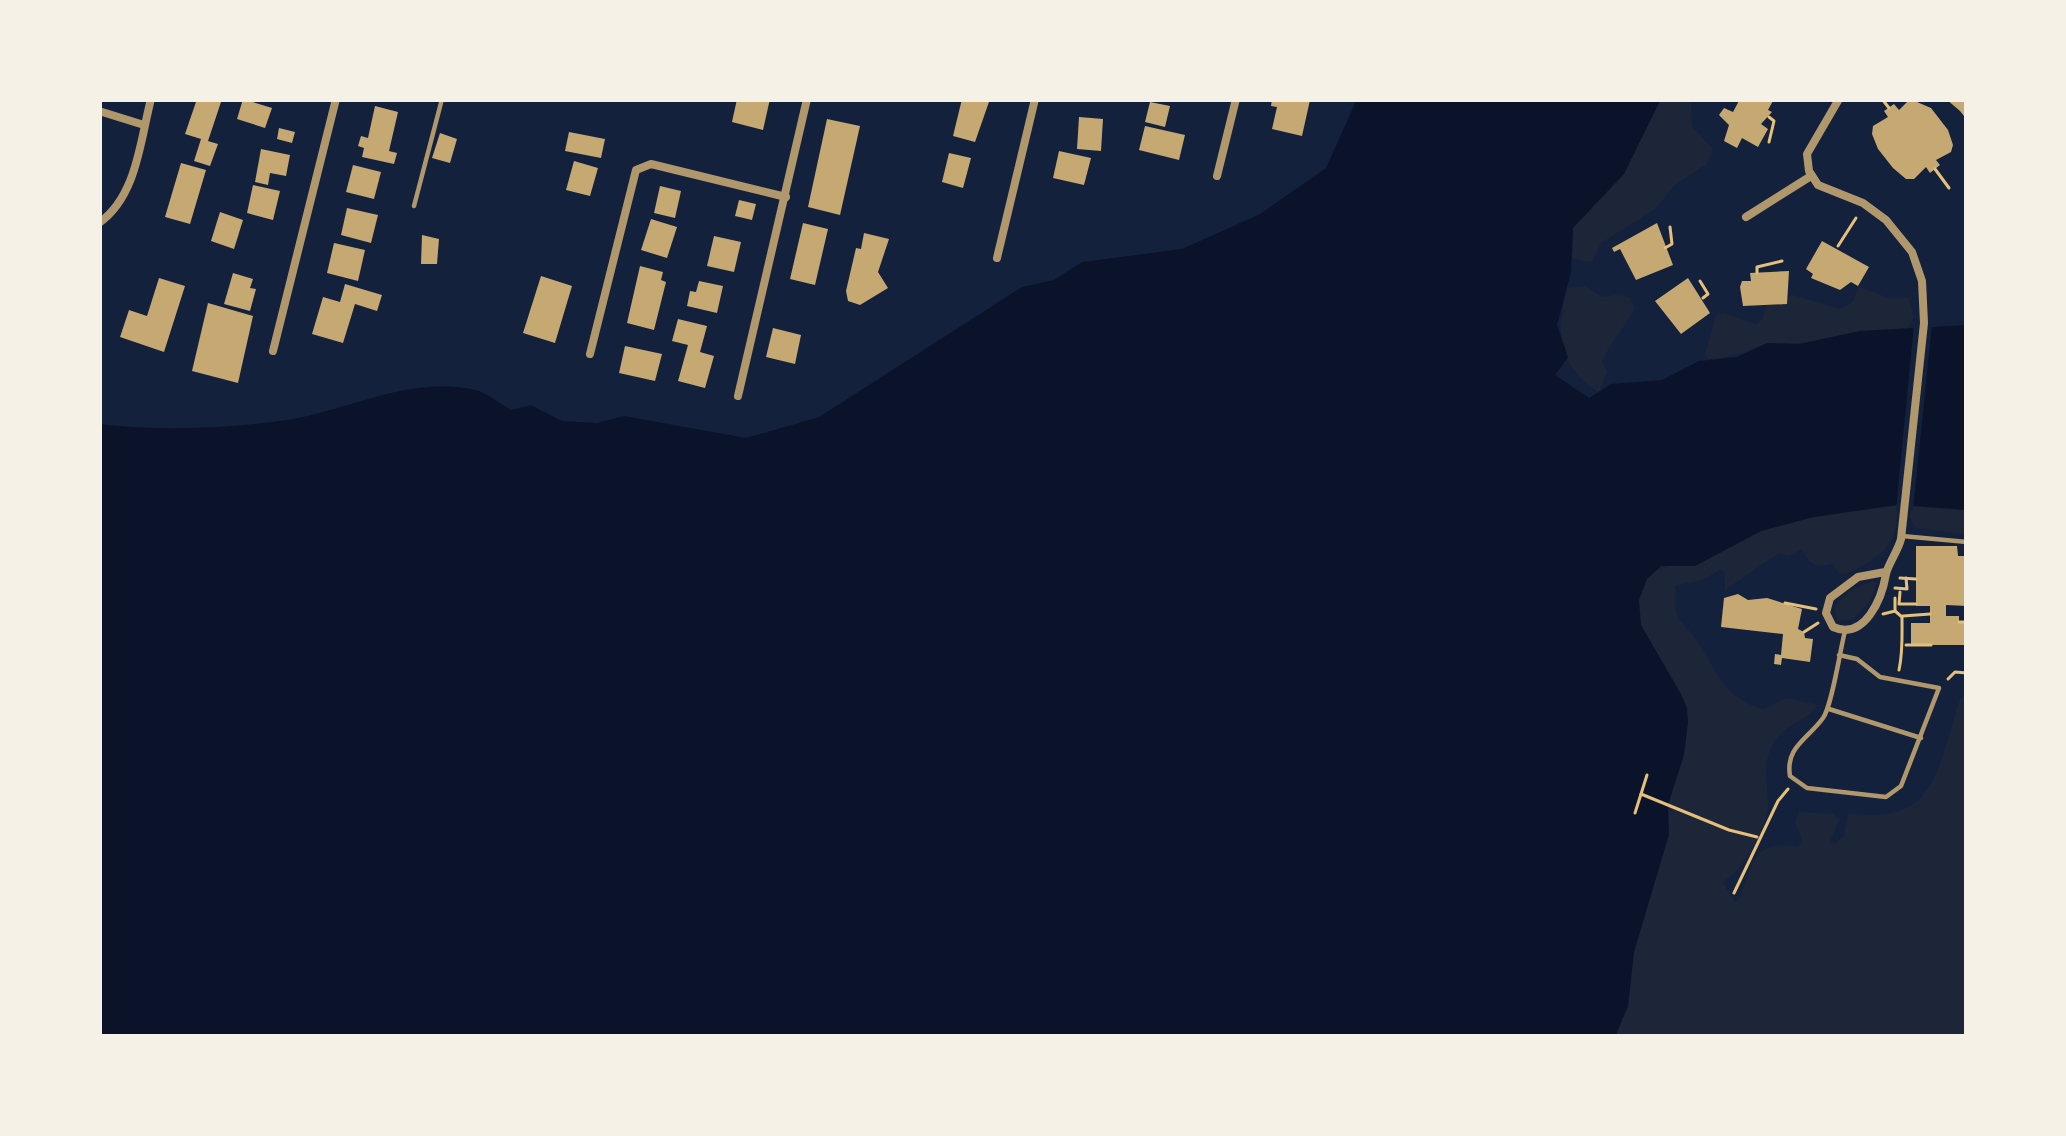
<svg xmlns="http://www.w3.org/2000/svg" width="2066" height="1136" font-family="'Asap Condensed',sans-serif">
<rect width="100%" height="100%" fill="#14213d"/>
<!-- green -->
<g fill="#1d2539">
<polygon points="1661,99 1691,99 1692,126 1713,149 1707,164 1676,184 1655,209 1601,243 1592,262 1572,259 1573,228 1639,141"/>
<path d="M1585 286 1602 297 1622 294 1630 299 1635 308C1626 326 1608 345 1602 362L1607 371 1599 393C1557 365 1556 333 1567 288Z"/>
<path d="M1858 286 1888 298H1909L1914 317 1907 330C1870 327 1837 336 1802 343 1789 346 1775 340 1764 345 1744 352 1730 358 1708 359L1705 355 1716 316 1723 313 1756 324 1763 319 1766 305 1793 295 1840 309 1853 302Z"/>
<path d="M1897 505C1899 548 1881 555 1847 574L1839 573 1833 564C1812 569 1812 564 1801 549L1788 556 1779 553 1725 590V573L1720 569C1699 586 1693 579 1675 586 1677 596 1674 606 1677 615 1679 623 1689 629 1694 637 1717 668 1722 699 1764 709L1787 698 1818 705C1804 723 1780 725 1771 748 1762 768 1768 783 1768 803 1767 830 1746 867 1723 882L1735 902 1740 899C1754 860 1752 840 1798 847L1802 840 1795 821 1799 812 1833 814 1839 820 1830 842 1836 843 1844 836 1848 813C1937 827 1937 768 1960 700L1967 691V1037H1615L1628 1006 1634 952 1669 835 1668 805 1687 708C1672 676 1633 638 1639 600 1645 558 1681 568 1711 557 1728 550 1743 538 1761 531 1804 515 1851 511 1897 505Z"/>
<polygon points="1913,505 1967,510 1967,534 1916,528 1909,516"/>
<path d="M1877 582 1870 601 1853 619 1837 621 1835 608C1843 593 1861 582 1877 582Z"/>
</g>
<!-- water -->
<path fill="#0b132b" d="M1357 99H1661L1624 174 1573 228 1571 272 1557 325 1568 357 1555 375 1589 398 1611 384 1662 380 1699 361 1737 357 1767 343 1800 344 1860 331 1967 325V510L1897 505 1814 517 1761 531 1695 566H1661L1647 579 1639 600 1641 625 1681 694 1687 708 1688 723 1684 755 1668 805 1669 834 1634 952 1628 1006 1615 1037H99V424C160 431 226 429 286 420 348 411 414 373 479 391 490 395 501 404 511 410L531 405 562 421 597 423 624 416 746 438 819 417 1022 287 1054 280 1082 262 1182 249 1260 214 1326 168Z"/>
<!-- pier -->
<polygon fill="#14213d" points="1932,324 1913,510 1896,509 1914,325"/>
<!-- building -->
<g fill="#c6a872">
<polygon points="197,99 222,99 208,141 218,144 210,166 194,161 201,139 185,134"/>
<polygon points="243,99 272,108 265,128 237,119"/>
<polygon points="737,99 770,99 763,130 732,122"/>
<polygon points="962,99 990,99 975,142 953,136"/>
<polygon points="1272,99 1310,100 1302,136 1272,129 1277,107 1271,106"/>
<polygon points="1740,99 1774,99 1768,110 1772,112 1761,124 1768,129 1758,147 1742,138 1737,148 1724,141 1729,125 1719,115 1724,108 1733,112"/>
<polygon points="1910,99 1931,108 1948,130 1953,145 1951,152 1936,160 1940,165 1930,173 1926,167 1914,179 1906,179 1893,168 1878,149 1872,134 1873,126 1888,117 1884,111 1894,104 1899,110"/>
<polygon points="1946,99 1967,99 1967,120 1960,111"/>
<polygon points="1150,102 1170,106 1165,127 1145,122"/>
<polygon points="375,106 398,112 389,151 397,153 394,164 362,157 364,148 358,146 361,136 368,138"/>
<polygon points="1079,117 1103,119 1101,151 1077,149"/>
<polygon points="827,119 860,126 840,215 808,207"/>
<polygon points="1145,126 1185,135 1179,160 1139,150"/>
<polygon points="279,128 295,132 292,143 277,139"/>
<polygon points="569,132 605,139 601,158 565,151"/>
<polygon points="440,133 457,139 450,163 432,158"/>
<polygon points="261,149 290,155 286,176 270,173 268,185 255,182"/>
<polygon points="1059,151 1091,158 1084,185 1053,178"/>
<polygon points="949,153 971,158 963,188 942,182"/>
<polygon points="574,161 598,168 590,196 566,190"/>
<polygon points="181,163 206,170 190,224 165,217"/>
<polygon points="353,165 381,172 374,199 346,192"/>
<polygon points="253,185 280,191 273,220 247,213"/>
<polygon points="660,186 681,191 675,218 654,213"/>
<polygon points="739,200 756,204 752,220 735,216"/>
<polygon points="347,208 378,215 371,243 341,235"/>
<polygon points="220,212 243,220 234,249 211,241"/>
<polygon points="651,219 677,227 667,258 641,250"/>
<polygon points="803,223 828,229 815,285 790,279"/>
<polygon points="1657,223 1673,265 1636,280 1620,249 1614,252 1612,248"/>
<polygon points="864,233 889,239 878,272 888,288 860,305 848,301 846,291 856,248 861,249"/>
<polygon points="422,235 439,239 437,264 421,264"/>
<polygon points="714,236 741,242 734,272 707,266"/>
<polygon points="1822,241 1869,267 1858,286 1851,282 1840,290 1811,278 1813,274 1806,269"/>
<polygon points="334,243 365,250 358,281 327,273"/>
<polygon points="640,266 663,272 661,280 666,282 654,330 627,323"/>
<polygon points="1789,271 1787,304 1743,306 1740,287 1742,281 1751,281 1750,273"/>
<polygon points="233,273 253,279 250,288 256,289 250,311 224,304"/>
<polygon points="541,276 572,286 555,343 523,333"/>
<polygon points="159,278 185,286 164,352 120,337 129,310 147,316"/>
<polygon points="1688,278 1710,313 1681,334 1655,301"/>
<polygon points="699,281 723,286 717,313 687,306 690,291 696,292"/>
<polygon points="345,284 382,295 377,311 355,304 343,343 312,334 323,297 340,302"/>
<polygon points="208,303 253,316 238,383 192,371"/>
<polygon points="678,319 707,326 700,352 714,356 705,388 678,381 688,345 672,341"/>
<polygon points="773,328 801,335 795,364 766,357"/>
<polygon points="625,346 662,354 655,381 619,373"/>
<polygon points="1916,546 1957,546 1958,556 1967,556 1967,606 1946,605 1946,616 1959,616 1959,623 1967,623 1967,645 1911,645 1911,623 1930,623 1930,606 1916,606"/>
<polygon points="1738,594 1748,600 1767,598 1802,609 1798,629 1804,632 1805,638 1813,639 1810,662 1782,658 1781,665 1774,664 1775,654 1781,655 1783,634 1721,627 1724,598"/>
</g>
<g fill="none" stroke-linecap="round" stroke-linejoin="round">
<!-- path -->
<g stroke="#e5c07b" stroke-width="3">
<polyline points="1882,99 1889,108"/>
<polyline points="1769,142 1774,121 1769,117"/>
<polyline points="1935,169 1949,188"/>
<polyline points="1838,246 1856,218"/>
<polyline points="1665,248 1672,244 1670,227"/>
<polyline points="1757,273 1757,267 1782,261"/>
<polyline points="1700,281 1708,294 1703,298"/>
<polyline points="1900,578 1916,579"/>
<polyline points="1895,588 1907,589 1906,578"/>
<polyline points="1900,592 1899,604 1916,604"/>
<polyline points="1785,603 1816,609"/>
<path d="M1895 611 1902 617C1902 636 1903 652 1899 670"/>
<polyline points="1883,614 1895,611 1895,598"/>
<polyline points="1903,616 1930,614"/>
<polyline points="1959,622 1967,622"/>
<polyline points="1804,632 1818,623"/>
<polyline points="1906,645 1931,645"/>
<polyline points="1948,679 1955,672 1967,673"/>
<polyline points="1641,794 1729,830 1757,837"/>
<polyline points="1635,813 1647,775"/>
<polyline points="1734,893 1778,801 1788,789"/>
</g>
<!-- service -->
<g stroke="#b1986c" stroke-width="4.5">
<polyline points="414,206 442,99"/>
<polyline points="1902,536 1967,542"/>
<path d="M1839 655 1857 659 1880 677 1939 688 1901 786 1886 797 1807 788 1790 776C1785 747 1808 739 1823 718 1832 706 1840 650 1845 631"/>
<polyline points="1829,709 1921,738"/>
</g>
<!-- minor -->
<g stroke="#b1986c" stroke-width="8">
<path d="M1839 99 1807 154 1809 171 1818 185 1863 203 1886 220 1912 252 1922 281 1924 323 1901 539C1898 551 1888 564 1886 574 1882 598 1865 641 1833 627L1826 613 1830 598 1858 577 1885 572"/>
<polyline points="99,111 144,125"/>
<polyline points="1217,176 1236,99"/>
<polyline points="1746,217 1811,176"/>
<path d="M99 223C137 196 140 141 151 99"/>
<polyline points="997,258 1035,99"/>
<polyline points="273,351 336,99"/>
<polyline points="590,354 636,170 651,164 786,197"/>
<polyline points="738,396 807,99"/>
</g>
</g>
<!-- border -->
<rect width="2066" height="1136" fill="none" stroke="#f6f1e7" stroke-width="204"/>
</svg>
